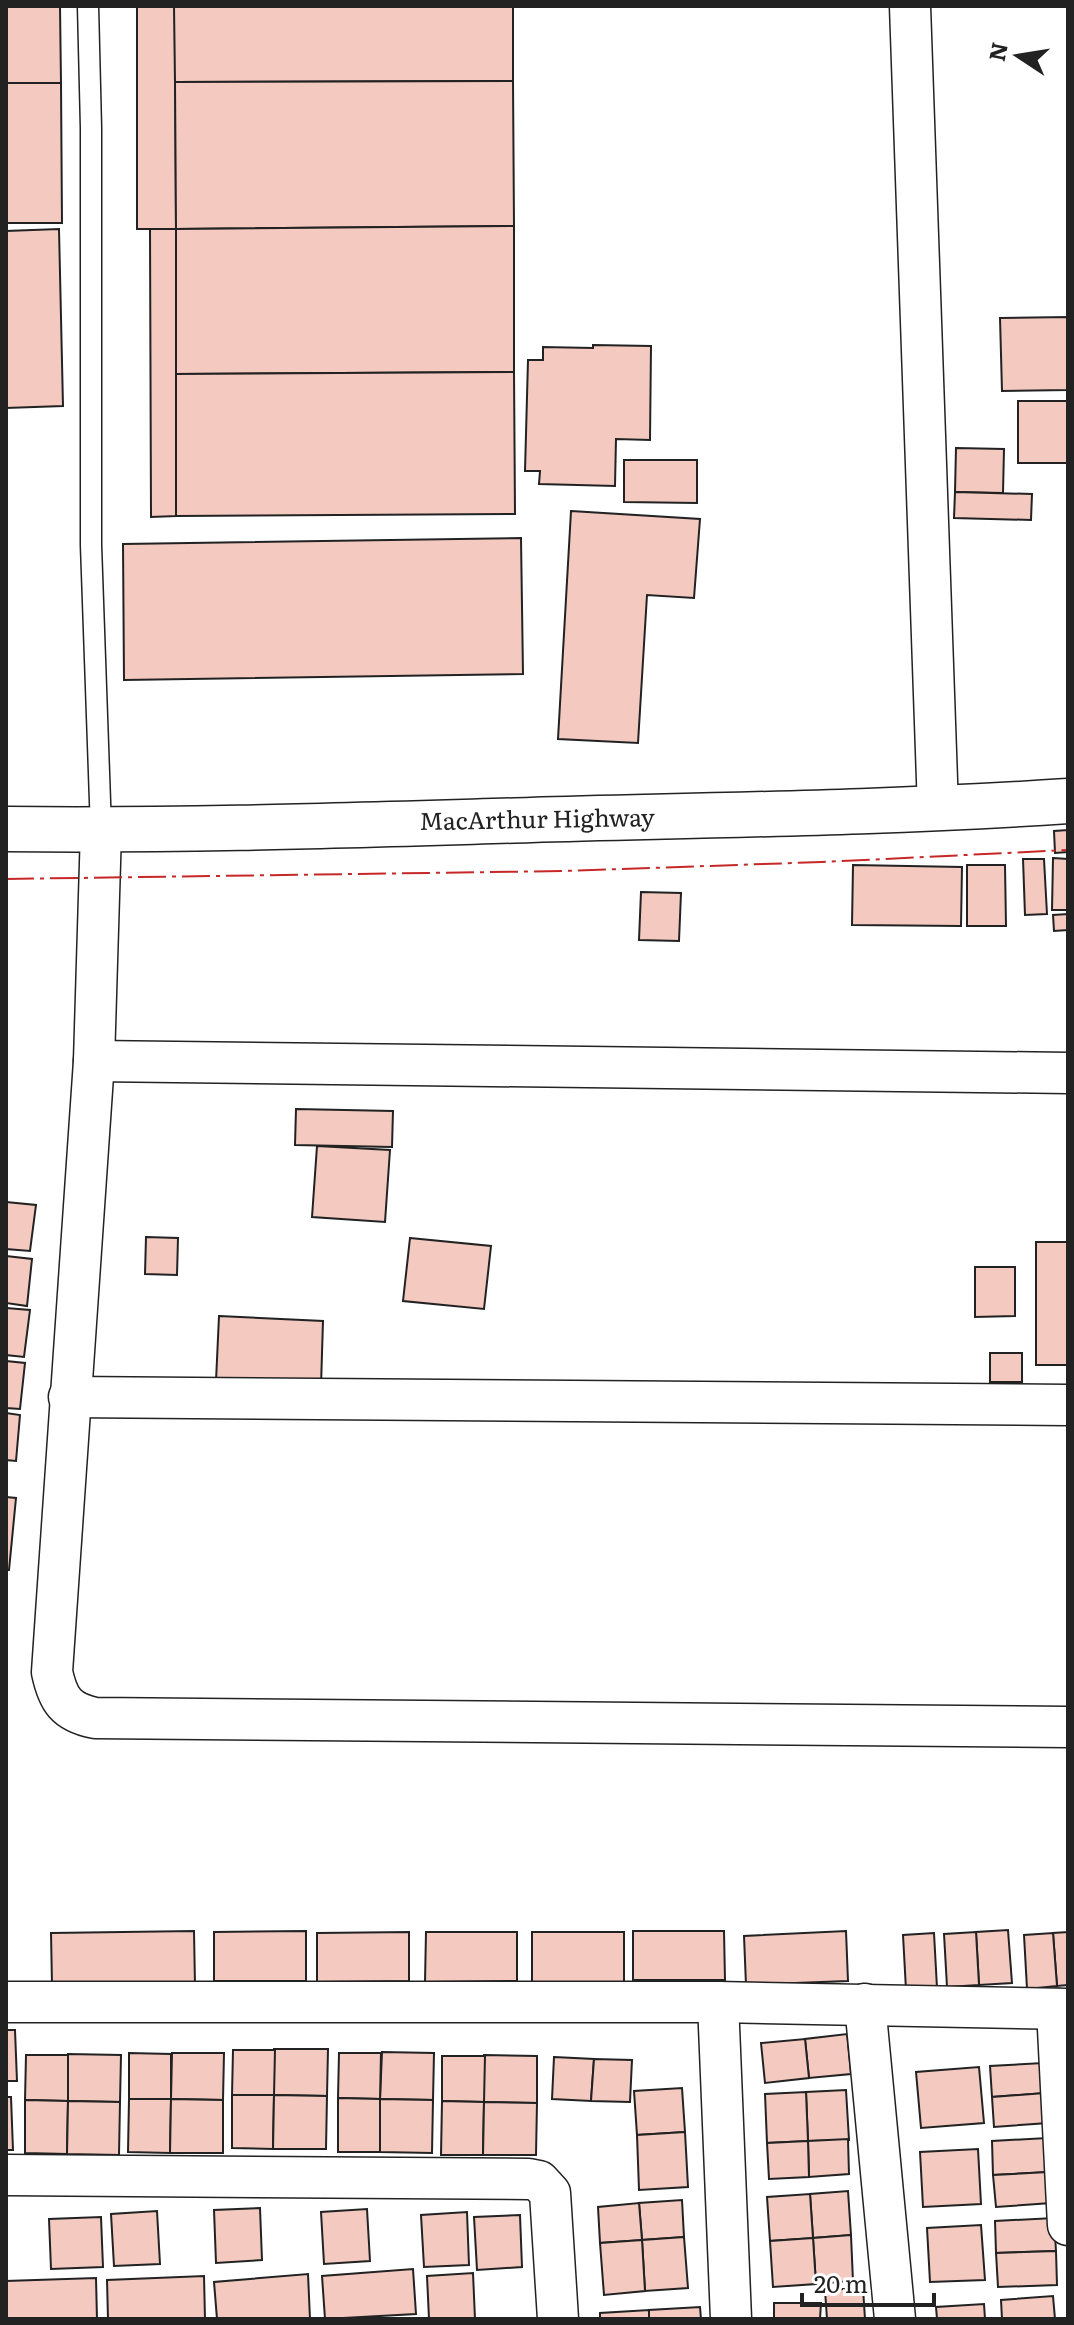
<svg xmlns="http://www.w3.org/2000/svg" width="1074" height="2325" font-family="Literata,serif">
<rect width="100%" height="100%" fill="#fff"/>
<!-- building -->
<g fill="#f3c9c0" stroke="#222" stroke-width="2">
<polygon points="6,6 60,6 61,83 6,83"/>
<polygon points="137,6 175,6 176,229 137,229"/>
<polygon points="174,6 513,6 513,81 175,82"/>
<polygon points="513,81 514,226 176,229 175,82"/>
<polygon points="6,83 61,83 62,223 6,223"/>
<polygon points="514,226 514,372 176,374 176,229"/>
<polygon points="59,229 63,406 6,408 6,231"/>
<polygon points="150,229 176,229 176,516 151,517"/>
<polygon points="1068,317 1068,390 1002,391 1000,318"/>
<polygon points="593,345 651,346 650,440 616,439 615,486 539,484 540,471 525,471 528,360 543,360 543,347 593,348"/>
<polygon points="514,372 515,514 176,516 176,374"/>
<rect x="1018" y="401" width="50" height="62"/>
<polygon points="956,448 1004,449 1003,493 955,492"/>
<polygon points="624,460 697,460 697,503 624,502"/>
<polygon points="955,492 1032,494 1031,520 954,518"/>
<polygon points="571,511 700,519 694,598 647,595 638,743 558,739"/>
<polygon points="521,538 523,674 124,680 123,544"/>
<polygon points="1068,830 1068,852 1055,853 1054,831"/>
<polygon points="1053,858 1068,859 1068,910 1052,910"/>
<polygon points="1023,859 1044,859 1047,914 1025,915"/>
<polygon points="853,865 962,867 961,926 852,925"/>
<polygon points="967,865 1005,865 1006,926 967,926"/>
<polygon points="641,892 681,893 679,941 639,940"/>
<polygon points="1068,914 1068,930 1054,931 1053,915"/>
<polygon points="296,1109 393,1111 392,1147 295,1145"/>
<polygon points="317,1146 390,1150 385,1222 312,1217"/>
<polygon points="6,1202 36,1205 30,1251 6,1249"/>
<polygon points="146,1237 178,1238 177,1275 145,1274"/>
<polygon points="410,1238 491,1246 484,1309 403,1301"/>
<rect x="1036" y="1242" width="32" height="123"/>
<polygon points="6,1256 32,1259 27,1306 6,1303"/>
<polygon points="975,1267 1015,1267 1015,1316 975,1317"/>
<polygon points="6,1308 30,1310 24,1357 6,1355"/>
<polygon points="219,1316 323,1321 321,1386 216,1381"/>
<rect x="990" y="1353" width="32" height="29"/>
<polygon points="6,1361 25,1363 20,1409 6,1408"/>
<polygon points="6,1413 20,1415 16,1461 6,1460"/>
<polygon points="6,1497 16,1498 9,1570 6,1570"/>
<polygon points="1008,1930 1012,1983 979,1985 976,1932"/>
<polygon points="194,1931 195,1985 52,1985 51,1933"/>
<polygon points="306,1931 306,1981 214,1981 214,1932"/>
<polygon points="633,1931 724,1931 725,1980 633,1980"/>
<polygon points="846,1931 848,1981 746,1985 744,1936"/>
<polygon points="409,1932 409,1981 317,1982 317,1933"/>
<polygon points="426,1932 517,1932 517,1981 425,1982"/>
<rect x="532" y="1932" width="92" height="50"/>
<polygon points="976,1932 979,1985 947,1987 944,1934"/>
<polygon points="1068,1932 1068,1985 1057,1986 1053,1933"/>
<polygon points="934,1933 937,1988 906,1990 903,1935"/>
<polygon points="1053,1933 1057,1986 1027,1989 1024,1935"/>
<polygon points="6,2030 15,2030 17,2081 6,2081"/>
<polygon points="847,2034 851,2074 809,2078 805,2039"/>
<polygon points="805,2039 809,2078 765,2083 761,2043"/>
<polygon points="274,2049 328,2049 327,2096 274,2095"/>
<polygon points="233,2050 275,2050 274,2095 232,2095"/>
<polygon points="382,2052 434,2053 433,2100 380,2099"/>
<polygon points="129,2053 171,2054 171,2099 129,2099"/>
<polygon points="172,2053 224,2053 223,2100 171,2099"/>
<polygon points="339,2053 381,2053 380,2099 338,2098"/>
<polygon points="68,2054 121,2055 120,2102 68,2101"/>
<polygon points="26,2055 68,2055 68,2101 25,2100"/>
<polygon points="484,2055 537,2056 537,2103 484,2102"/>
<polygon points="442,2056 485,2056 484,2102 442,2101"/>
<polygon points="554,2057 594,2059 591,2101 552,2099"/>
<polygon points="594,2059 632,2060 630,2102 591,2101"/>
<polygon points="1043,2063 1045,2093 992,2097 990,2066"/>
<polygon points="979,2067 984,2123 921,2128 916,2072"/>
<polygon points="682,2088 685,2132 637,2135 634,2091"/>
<polygon points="846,2090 849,2140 808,2141 806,2092"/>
<polygon points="806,2092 808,2141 767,2143 765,2094"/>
<polygon points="1045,2093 1048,2123 994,2127 992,2097"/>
<polygon points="232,2095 274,2095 273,2149 232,2148"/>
<polygon points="274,2095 327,2096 326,2149 273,2149"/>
<polygon points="6,2097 11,2097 13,2150 6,2150"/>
<polygon points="338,2098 380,2099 380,2152 338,2152"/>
<polygon points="129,2099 171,2099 170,2153 128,2152"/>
<polygon points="171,2099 223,2100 223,2153 170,2153"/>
<polygon points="380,2099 433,2100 432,2153 380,2152"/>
<polygon points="25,2100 68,2101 67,2154 25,2153"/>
<polygon points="68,2101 120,2102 119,2155 67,2154"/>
<polygon points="442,2101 484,2102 483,2155 441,2155"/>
<polygon points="484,2102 537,2103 536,2155 483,2155"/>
<polygon points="685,2132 688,2187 639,2190 637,2135"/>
<polygon points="1047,2138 1048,2172 993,2175 992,2141"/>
<polygon points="848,2139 849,2174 809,2177 808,2141"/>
<polygon points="808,2141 809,2177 769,2179 767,2143"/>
<polygon points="978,2149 981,2204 923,2207 920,2152"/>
<polygon points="1048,2172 1051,2203 996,2207 993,2175"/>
<polygon points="848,2191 851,2235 813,2238 810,2194"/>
<polygon points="810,2194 813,2238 770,2241 767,2197"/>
<polygon points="682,2200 684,2237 642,2240 639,2203"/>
<polygon points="639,2203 642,2240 600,2243 598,2207"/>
<polygon points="260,2208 262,2260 216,2263 214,2210"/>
<polygon points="367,2209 370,2261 324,2264 321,2212"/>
<polygon points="157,2211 160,2264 114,2266 111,2214"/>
<polygon points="467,2212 469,2265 424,2267 421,2215"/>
<polygon points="520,2215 522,2267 477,2270 474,2217"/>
<polygon points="101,2217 103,2267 51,2269 49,2219"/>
<polygon points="1054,2218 1056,2251 996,2253 995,2221"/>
<polygon points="981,2225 985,2280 930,2282 927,2228"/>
<polygon points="851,2235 853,2281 816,2284 813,2238"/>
<polygon points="684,2237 688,2288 645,2291 642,2240"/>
<polygon points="813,2238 816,2284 773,2287 770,2241"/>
<polygon points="642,2240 645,2291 604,2295 600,2243"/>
<polygon points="1056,2251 1057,2285 998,2287 996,2253"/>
<polygon points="413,2269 416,2314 325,2319 322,2276"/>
<polygon points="473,2273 475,2319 429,2319 427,2276"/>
<polygon points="308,2274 310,2319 217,2319 214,2282"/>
<polygon points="204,2276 205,2319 108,2319 107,2280"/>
<polygon points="96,2278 97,2319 6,2319 6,2281"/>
<polygon points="863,2288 865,2319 827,2319 825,2290"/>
<polygon points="1053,2296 1055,2319 1002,2319 1001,2300"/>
<polygon points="774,2303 821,2303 820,2319 774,2319"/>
<polygon points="984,2304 985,2319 937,2319 936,2307"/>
<polygon points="700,2307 701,2319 649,2319 649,2310"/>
<polygon points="649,2310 649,2319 600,2319 600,2313"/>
</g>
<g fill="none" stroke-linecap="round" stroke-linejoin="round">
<defs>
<polyline id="service" points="88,6 91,128 91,545 101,830"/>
<g id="minor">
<polyline points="910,6 938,809"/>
<path d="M101 830 94 1061 52 1672C58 1700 66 1712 95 1718L1068 1727"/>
<polyline points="94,1061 1068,1073"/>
<polyline points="69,1397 1068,1405"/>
<polyline points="6,2002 718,2002 1068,2009"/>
<polyline points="718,2002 731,2319"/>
<polyline points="865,2004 895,2319"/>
<polyline points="1057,2009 1068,2225"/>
<polyline points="6,2175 529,2179 539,2181 550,2193 558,2319"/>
</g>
<path id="trunk" d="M6 829C181 831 356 825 531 820 710 815 889 813 1068 801"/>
</defs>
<!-- service casing -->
<use href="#service" stroke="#222" stroke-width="23"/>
<!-- minor casing -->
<use href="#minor" stroke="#222" stroke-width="43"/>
<!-- trunk casing -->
<use href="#trunk" stroke="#222" stroke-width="47"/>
<!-- service -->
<use href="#service" stroke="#fff" stroke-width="20"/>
<!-- minor -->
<use href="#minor" stroke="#fff" stroke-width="40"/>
<!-- trunk -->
<use href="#trunk" stroke="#fff" stroke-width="44"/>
<!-- power -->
<polyline stroke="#c62828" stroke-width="2" stroke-dasharray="28 6 4 6" stroke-linecap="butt" points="6,879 563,871 822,862 1068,850"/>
</g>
<g text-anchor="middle" stroke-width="6" stroke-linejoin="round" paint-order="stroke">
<!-- street labels -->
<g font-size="24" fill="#222" stroke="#fff">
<text transform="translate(537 820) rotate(-1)" y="8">MacArthur Highway</text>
</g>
</g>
<!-- border -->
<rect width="1074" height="2325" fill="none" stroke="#222222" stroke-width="16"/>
<!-- north arrow -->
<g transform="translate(1018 56) rotate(282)" stroke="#ffffff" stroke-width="6" paint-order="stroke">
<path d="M0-6L14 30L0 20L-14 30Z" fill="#222222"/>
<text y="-12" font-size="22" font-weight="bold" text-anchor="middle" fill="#222222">N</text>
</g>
<!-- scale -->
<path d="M802 2293v12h132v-12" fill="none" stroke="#222222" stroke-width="4"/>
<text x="814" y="2293" font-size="24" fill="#222222" stroke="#ffffff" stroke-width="6" paint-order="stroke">20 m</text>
</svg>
